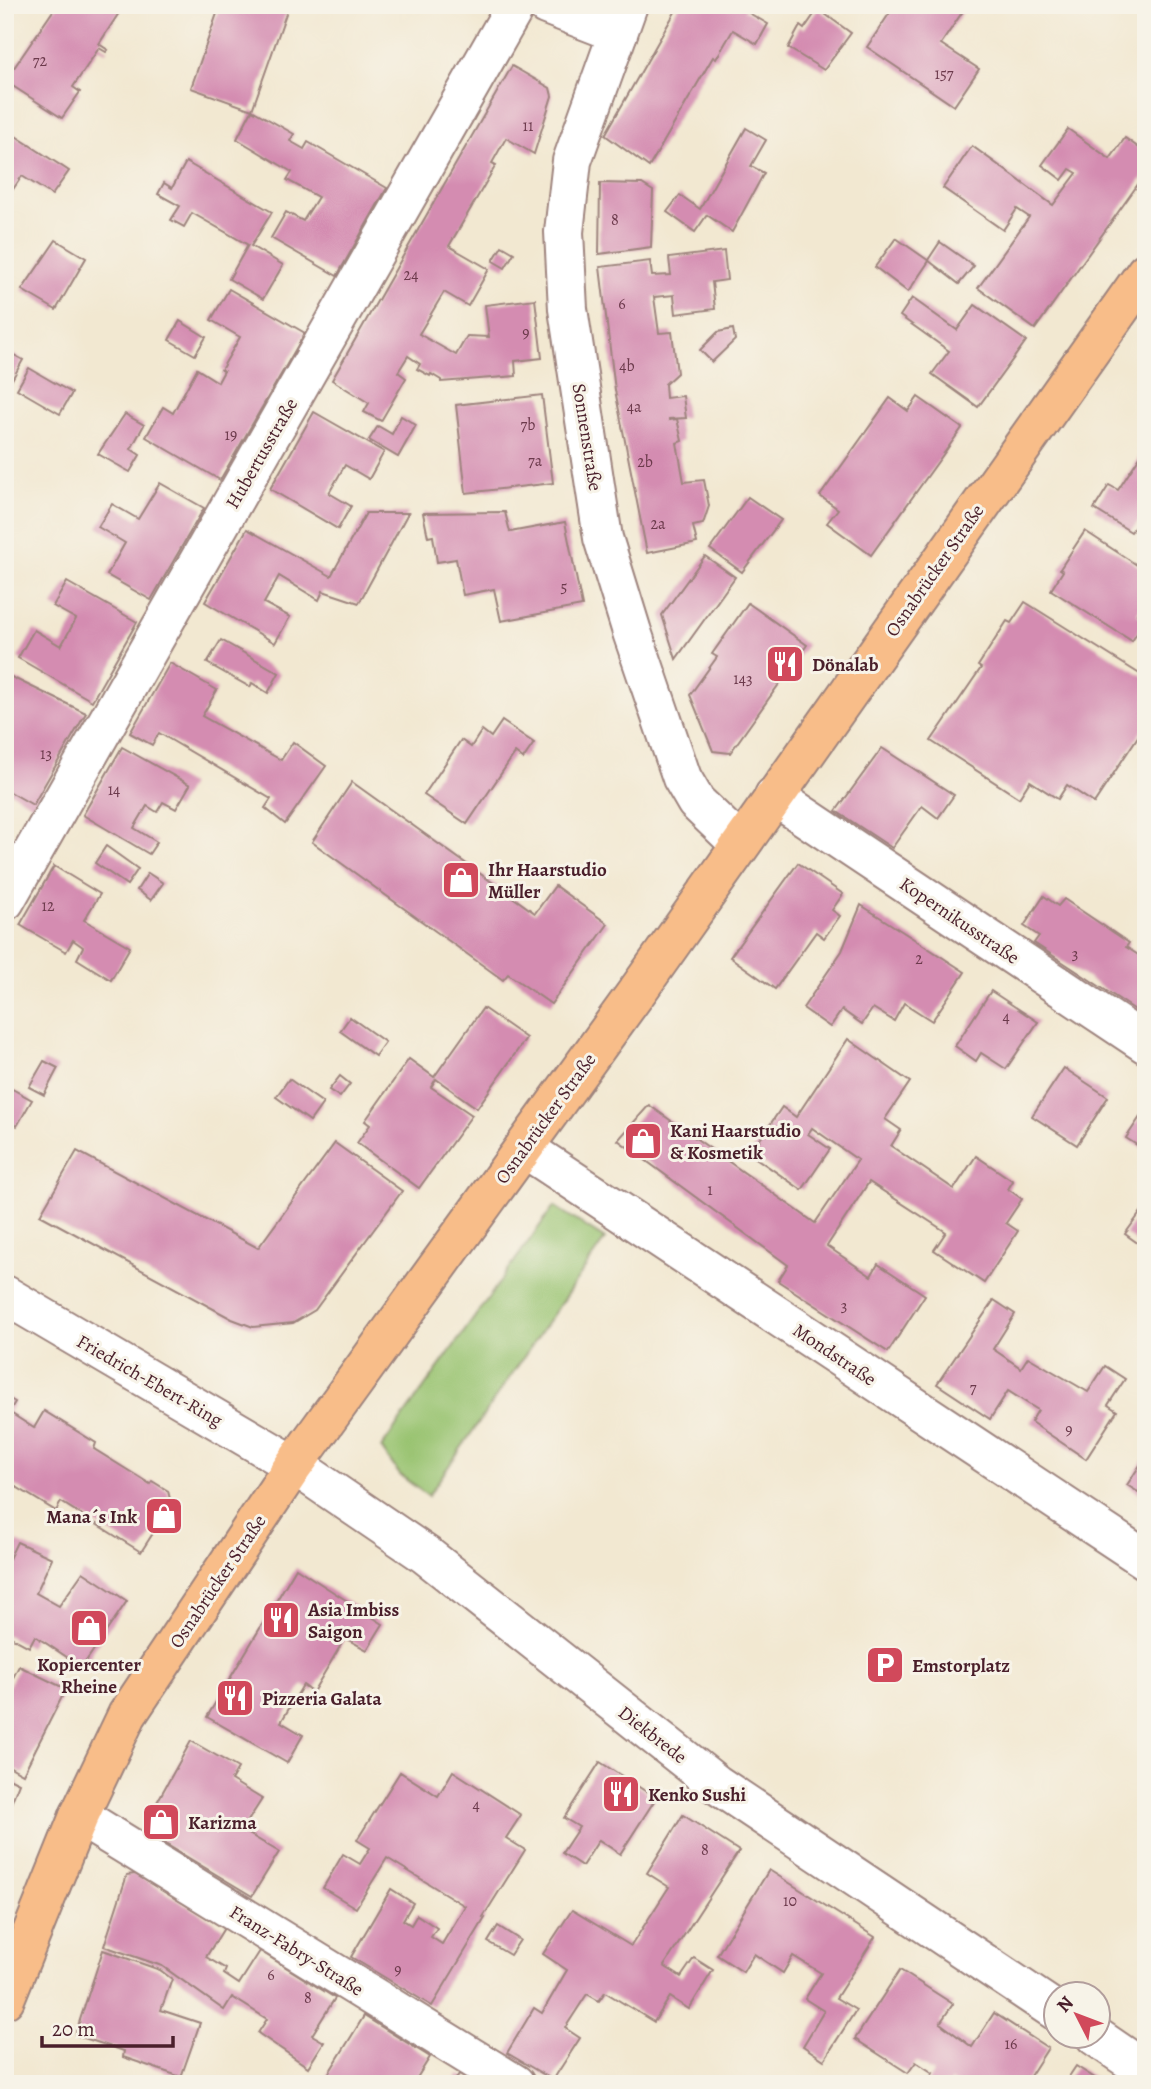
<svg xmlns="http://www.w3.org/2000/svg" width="1151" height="2089" font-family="Alegreya,serif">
<rect width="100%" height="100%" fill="#f7f3e8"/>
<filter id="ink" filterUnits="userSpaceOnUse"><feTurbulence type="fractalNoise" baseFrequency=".0143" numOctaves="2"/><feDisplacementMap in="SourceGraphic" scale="14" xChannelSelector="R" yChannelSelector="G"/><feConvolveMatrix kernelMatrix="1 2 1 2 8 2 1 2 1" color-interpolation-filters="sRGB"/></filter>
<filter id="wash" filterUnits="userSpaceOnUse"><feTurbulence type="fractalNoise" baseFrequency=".00686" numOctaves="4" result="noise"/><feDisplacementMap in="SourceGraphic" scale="28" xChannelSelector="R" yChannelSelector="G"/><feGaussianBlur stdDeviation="1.57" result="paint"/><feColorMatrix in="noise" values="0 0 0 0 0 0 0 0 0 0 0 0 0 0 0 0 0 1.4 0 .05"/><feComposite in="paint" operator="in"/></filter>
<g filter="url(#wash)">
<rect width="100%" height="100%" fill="#f2e8d1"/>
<!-- green -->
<polygon fill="#98c370" stroke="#71714e" stroke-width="2" points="554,1206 605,1239 428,1496 400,1475 381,1448"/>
<g id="blocks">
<!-- building -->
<g fill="#d48cb1">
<polygon points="57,5 124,5 99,44 108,50 106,52 99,48 73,87 80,92 62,118 5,81"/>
<polygon points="220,5 289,5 252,110 191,88"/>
<polygon points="679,5 742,5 746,8 744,10 768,24 757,44 733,30 716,59 713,57 649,167 605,135"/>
<polygon points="895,5 964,5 965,8 941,44 979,69 954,106 867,47"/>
<polygon points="818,9 851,33 824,70 788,48 800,26 804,29"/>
<polygon points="512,66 550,88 552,96 534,154 506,138 492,163 496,165 449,246 489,269 468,306 444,292 419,334 456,355 467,336 489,337 485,305 535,299 542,358 515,361 516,376 441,382 441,380 431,374 430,376 417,369 420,364 408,356 398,372 406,378 381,421 364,412 369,403 332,380"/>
<polygon points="252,110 294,134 290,141 304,149 308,142 387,188 337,276 271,238 286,212 303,221 318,197 287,180 292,172 237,139"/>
<polygon points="746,128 766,140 751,166 764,173 732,232 707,215 695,232 667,212 680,195 700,209"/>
<polygon points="5,129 69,171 52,195 22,176 5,201"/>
<polygon points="1068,129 1110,159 1125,138 1146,153 1146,173 1035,329 978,288 1029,217 1017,209 1003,230 943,188 972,146 1053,205 1077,173 1070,169 1062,180 1042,165"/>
<polygon points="186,162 272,212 251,246 283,265 263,299 229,279 248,245 192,213 184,227 171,220 180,206 158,194 164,183 172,188"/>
<polygon points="600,183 642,184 653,191 651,247 599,254"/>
<polygon points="896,238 929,261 908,292 875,267"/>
<polygon points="56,240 86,258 56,310 22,290"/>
<polygon points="940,242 974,266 959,284 928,260"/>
<polygon points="502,246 514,253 505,268 493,261"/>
<polygon points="724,251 727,280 712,282 715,309 676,314 674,295 654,297 659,333 672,332 677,373 665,384 666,398 683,396 686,418 669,419 669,420 677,419 682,441 677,443 684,482 704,480 709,506 703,524 693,526 697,543 647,553 615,390 600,267 650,261 652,276 671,275 669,258"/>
<polygon points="229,289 305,333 220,480 146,437 163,407 173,413 197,369 218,382 224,371 221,370 240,337 211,320"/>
<polygon points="912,298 957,330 975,305 1026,341 978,407 932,374 949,351 900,316"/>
<polygon points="180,321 206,337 195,355 169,340"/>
<polygon points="733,329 735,340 712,362 700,350 718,332"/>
<polygon points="5,350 23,360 5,392"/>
<polygon points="29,368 72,393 60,414 17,389"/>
<polygon points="542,395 553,483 466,493 456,405"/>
<polygon points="918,397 962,428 871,555 827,523 838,509 820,496 890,398 908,411"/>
<polygon points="314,412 384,452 369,479 345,465 329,493 351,506 338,529 270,489"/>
<polygon points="125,414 144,425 131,449 140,455 130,472 98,454"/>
<polygon points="401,416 416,425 398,457 369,440 378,426 392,434"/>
<polygon points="1146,447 1146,515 1144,514 1131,532 1094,509 1109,485 1118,490"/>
<polygon points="160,483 204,508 151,600 107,575 125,543 98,527 112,504 138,519"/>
<polygon points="748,497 781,520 742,572 710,549"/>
<polygon points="505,512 510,532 565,522 582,606 501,621 494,589 463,595 456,559 437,562 433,536 428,537 423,513"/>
<polygon points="366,513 408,513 359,603 323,591 319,600 279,576 264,603 290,617 275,643 205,602 247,529 331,576"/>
<polygon points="1085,531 1146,571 1146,599 1137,614 1146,619 1132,641 1051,590 1063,571 1060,569"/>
<polygon points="705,556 735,577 676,659 662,615"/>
<polygon points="67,582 137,622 92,701 18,658 34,630 61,646 76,619 53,606"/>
<polygon points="1025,602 1146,678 1146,731 1143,729 1094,803 1067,785 1058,799 1030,781 1019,798 931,741 981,668 978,666 1007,621 1011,623"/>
<polygon points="748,603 807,645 730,753 713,751 690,695 717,657 712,654"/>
<polygon points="221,640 279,673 268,693 252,683 250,687 207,663"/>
<polygon points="170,663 217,690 202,716 281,760 293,742 326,766 285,824 265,808 271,799 159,733 152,745 130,733"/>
<polygon points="5,674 86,713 33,805 5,789 5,704 7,700 5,699"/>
<polygon points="502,721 534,743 523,759 515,753 467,824 424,795 461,740 471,747 482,730 491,737"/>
<polygon points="122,747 190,785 176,809 163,802 157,812 147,806 134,828 157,842 149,854 83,815"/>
<polygon points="882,748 954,795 938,818 922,806 892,848 836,811"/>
<polygon points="352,782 535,913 555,886 608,924 551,1004 508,974 503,980 312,842"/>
<polygon points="106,846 138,869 127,885 95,863"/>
<polygon points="798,863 843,894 832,910 840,916 824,938 816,932 775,989 730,957"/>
<polygon points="54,866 100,894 84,920 130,947 111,980 77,959 83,947 73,940 66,952 20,925"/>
<polygon points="148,873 163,883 151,900 137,890"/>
<polygon points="1044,896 1058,906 1064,899 1129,943 1126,947 1146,960 1146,1017 1034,943 1039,936 1024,926"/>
<polygon points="861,905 965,972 932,1021 904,1003 894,1021 873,1008 862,1024 842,1010 830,1027 803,1008 842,951"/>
<polygon points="991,991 1038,1022 1006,1069 981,1053 976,1061 955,1046"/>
<polygon points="483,1008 526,1038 477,1108 436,1079 431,1087 472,1115 419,1188 357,1143 370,1125 365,1121 409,1059 434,1077"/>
<polygon points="350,1017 385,1042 375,1056 340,1031"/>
<polygon points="848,1039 910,1082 885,1119 901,1130 891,1146 954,1189 976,1156 1013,1181 1008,1189 1022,1199 1006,1223 1018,1231 984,1283 934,1250 946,1232 869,1182 827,1246 871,1276 878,1264 925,1295 888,1352 778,1281 788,1265 618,1140 649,1105 815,1223 858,1160 812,1128 808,1134 830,1149 802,1190 750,1154 782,1107 796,1117"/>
<polygon points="44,1061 58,1068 44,1095 29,1087"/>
<polygon points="1064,1068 1108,1097 1077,1145 1032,1116"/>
<polygon points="340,1076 350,1084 340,1097 329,1090"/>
<polygon points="289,1079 323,1103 310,1121 276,1097"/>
<polygon points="5,1085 32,1100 17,1126 5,1119"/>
<polygon points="1146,1108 1146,1151 1126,1138"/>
<polygon points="335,1143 402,1191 315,1310 293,1323 253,1327 232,1319 40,1215 77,1151 258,1248"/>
<polygon points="1146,1205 1146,1249 1125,1234"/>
<polygon points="994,1300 1015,1314 993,1349 1021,1368 1028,1357 1088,1392 1105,1366 1125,1379 1108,1405 1117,1411 1086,1459 1031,1422 1038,1410 1008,1391 990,1419 937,1384"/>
<polygon points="5,1396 15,1402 9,1412 34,1428 44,1411 96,1443 94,1449 150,1484 152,1481 168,1491 174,1515 163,1532 157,1527 141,1552 61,1502 56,1511 5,1480 7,1470 5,1468"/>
<polygon points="1146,1456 1146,1497 1127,1485"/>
<polygon points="17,1542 52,1558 36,1593 59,1606 83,1572 127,1601 82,1667 35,1636 29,1647 5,1634 5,1567"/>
<polygon points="296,1568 383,1624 367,1650 345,1638 313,1692 303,1685 281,1722 303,1735 287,1763 207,1717"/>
<polygon points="19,1666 66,1689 23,1774 5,1764 5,1693"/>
<polygon points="191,1741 238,1768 231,1780 262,1799 246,1824 249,1834 279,1852 252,1896 149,1834 151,1832 146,1822"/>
<polygon points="600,1762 656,1798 620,1854 599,1840 582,1866 562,1853 579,1827 564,1818"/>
<polygon points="453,1771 521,1815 506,1838 525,1850 483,1917 485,1918 432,2006 351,1957 391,1889 413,1903 403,1920 411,1925 417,1915 437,1928 431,1937 442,1944 465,1906 387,1858 356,1908 323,1888 343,1854 360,1864 370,1848 357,1840 400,1772 438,1796"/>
<polygon points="9,1778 19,1783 5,1819 5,1779 8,1780"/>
<polygon points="683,1815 739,1851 664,1966 681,1977 694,1958 713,1970 689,2009 670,1997 654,2022 605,1992 599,2001 587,1994 565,2028 580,2038 553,2080 507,2053 534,2008 542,2013 567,1970 543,1954 572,1910 631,1946 669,1887 647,1873"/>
<polygon points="769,1870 875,1937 836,1998 856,2010 824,2060 803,2046 824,2011 805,1999 821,1973 793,1956 783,1973 754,1954 743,1972 717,1955"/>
<polygon points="135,1874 224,1928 206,1957 226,1969 224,1974 239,1984 260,1951 335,1998 312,2035 324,2042 308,2067 258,2033 267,2019 232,1997 224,2010 162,1966 104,1946 127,1875"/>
<polygon points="498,1926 520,1940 510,1955 488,1942"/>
<polygon points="103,1950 160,1970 172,1979 161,2010 200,2023 181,2077 123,2057 124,2051 75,2035"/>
<polygon points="900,1970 953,2004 940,2023 972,2047 994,2013 1048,2048 1025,2084 955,2084 952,2081 950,2084 926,2084 933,2073 916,2062 908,2073 855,2039"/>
<polygon points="364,2016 430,2057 413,2084 322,2084"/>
<polygon points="1076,2066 1104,2084 1064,2084"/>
<polygon points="459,2074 475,2084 453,2084"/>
</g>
</g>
</g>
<g filter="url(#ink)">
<use href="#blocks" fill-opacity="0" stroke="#9e847e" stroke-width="2"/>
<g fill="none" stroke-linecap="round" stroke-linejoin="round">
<defs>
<g id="minor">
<polyline points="546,5 618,33"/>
<polyline points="628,5 572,161 564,232 568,309 603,538 632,632 682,778 696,802 740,844"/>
<polyline points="774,796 1146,1044"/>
<polyline points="5,901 516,5"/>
<polyline points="524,1148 1146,1560"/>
<polyline points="5,1295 294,1465 354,1506 426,1555 716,1784 1056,2011"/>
<polyline points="79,1816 515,2084"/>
<polyline points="1095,2036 1146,2071"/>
</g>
<polyline id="major" points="5,1999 79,1816 127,1715 294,1465 641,986 1146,272"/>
</defs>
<!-- minor casing -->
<use href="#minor" stroke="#9e847e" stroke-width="42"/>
<!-- major casing -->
<use href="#major" stroke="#9e847e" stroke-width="42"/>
<!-- minor -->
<use href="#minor" stroke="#fff" stroke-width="38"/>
<!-- major -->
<use href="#major" stroke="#f8bd89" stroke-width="38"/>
</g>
</g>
<!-- icons -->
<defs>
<symbol id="restaurant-square" viewBox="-11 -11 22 22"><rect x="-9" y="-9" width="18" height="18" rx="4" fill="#d1495b" stroke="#f7f3e8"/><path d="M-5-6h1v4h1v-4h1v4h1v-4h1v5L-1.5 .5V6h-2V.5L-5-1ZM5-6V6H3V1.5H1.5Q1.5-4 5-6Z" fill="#fff"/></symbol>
<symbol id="shop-square" viewBox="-11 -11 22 22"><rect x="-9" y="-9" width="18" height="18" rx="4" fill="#d1495b" stroke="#f7f3e8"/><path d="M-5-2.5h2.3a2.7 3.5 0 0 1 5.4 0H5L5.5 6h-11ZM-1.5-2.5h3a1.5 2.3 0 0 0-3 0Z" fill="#fff"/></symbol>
<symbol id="parking-square" viewBox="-11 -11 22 22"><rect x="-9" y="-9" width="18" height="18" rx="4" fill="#d1495b" stroke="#f7f3e8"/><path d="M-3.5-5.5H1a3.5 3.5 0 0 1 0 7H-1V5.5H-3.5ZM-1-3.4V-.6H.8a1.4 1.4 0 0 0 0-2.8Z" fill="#fff"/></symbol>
</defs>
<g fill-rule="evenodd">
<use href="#restaurant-square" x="763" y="642" width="44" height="44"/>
<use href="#shop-square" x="439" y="858" width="44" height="44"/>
<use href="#shop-square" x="621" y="1119" width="44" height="44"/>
<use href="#shop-square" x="142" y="1494" width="44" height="44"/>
<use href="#restaurant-square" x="259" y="1598" width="44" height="44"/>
<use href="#shop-square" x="67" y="1606" width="44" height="44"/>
<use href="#parking-square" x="863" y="1643" width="44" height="44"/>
<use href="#restaurant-square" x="213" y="1676" width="44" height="44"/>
<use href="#restaurant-square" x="599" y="1772" width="44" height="44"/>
<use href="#shop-square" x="139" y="1800" width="44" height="44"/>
</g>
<g text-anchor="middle" stroke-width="6" stroke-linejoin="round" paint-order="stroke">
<!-- number labels -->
<g font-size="16" fill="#6c3a4c">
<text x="40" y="66">72</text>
<text x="944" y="79">157</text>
<text x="528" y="131">11</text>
<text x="615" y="225">8</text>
<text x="411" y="280">24</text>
<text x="622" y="309">6</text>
<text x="526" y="338">9</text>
<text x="627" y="371">4b</text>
<text x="634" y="412">4a</text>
<text x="528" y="430">7b</text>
<text x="231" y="440">19</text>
<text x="535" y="466">7a</text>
<text x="645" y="467">2b</text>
<text x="658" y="529">2a</text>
<text x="564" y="592">5</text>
<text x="743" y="684">143</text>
<text x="46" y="759">13</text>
<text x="114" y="795">14</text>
<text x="48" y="911">12</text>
<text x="1075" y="959">3</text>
<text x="919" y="964">2</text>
<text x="1006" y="1022">4</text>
<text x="710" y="1195">1</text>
<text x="844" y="1311">3</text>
<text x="973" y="1393">7</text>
<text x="1069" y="1435">9</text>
<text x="476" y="1810">4</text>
<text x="705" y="1855">8</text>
<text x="790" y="1906">10</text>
<text x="398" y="1975">9</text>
<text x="271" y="1980">6</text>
<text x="308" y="2003">8</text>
<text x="1011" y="2049">16</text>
</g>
<!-- street labels -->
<g font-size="19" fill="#4a1f2b" stroke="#f7f3e8">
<text transform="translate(588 437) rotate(81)" y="7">Sonnenstraße</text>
<text transform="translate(261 453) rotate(-60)" y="7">Hubertusstraße</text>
<text transform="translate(934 570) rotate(-55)" y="7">Osnabrücker Straße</text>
<text transform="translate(960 920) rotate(34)" y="7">Kopernikusstraße</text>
<text transform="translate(545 1118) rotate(-54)" y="7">Osnabrücker Straße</text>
<text transform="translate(835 1354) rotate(34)" y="7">Mondstraße</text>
<text transform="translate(150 1380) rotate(30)" y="7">Friedrich-Ebert-Ring</text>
<text transform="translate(217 1581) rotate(-56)" y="7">Osnabrücker Straße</text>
<text transform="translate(653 1734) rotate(38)" y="7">Diekbrede</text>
<text transform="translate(297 1950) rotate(32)" y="7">Franz-Fabry-Straße</text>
</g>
<!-- poi labels -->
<g font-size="19" font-weight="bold" fill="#4a1f2b" stroke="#f7f3e8" text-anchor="start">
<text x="812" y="671">Dönalab</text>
<text x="488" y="876">Ihr Haarstudio<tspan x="488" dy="22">Müller</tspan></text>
<text x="670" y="1137">Kani Haarstudio<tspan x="670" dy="22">&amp; Kosmetik</tspan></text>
<text x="137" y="1523" text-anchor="end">Mana´s Ink</text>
<text x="308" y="1616">Asia Imbiss<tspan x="308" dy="22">Saigon</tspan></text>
<text x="89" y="1671" text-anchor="middle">Kopiercenter<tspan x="89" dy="22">Rheine</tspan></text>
<text x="912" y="1672">Emstorplatz</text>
<text x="262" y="1705">Pizzeria Galata</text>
<text x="648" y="1801">Kenko Sushi</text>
<text x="188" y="1829">Karizma</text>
</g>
</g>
<!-- margin -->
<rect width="1151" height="2089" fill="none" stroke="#f7f3e8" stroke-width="28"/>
<!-- north arrow -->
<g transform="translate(1077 2015) rotate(312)"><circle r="33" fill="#f7f3e8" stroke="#b29e9c" stroke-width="2"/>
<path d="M0-5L12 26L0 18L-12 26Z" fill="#d1495b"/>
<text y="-10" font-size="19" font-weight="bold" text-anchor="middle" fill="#4a1f2b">N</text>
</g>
<!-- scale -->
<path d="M42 2036v10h131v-10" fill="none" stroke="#4a1f2b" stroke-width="3.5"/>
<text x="52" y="2036" font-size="21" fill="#4a1f2b" stroke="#f7f3e8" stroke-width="5" paint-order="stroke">20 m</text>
</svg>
